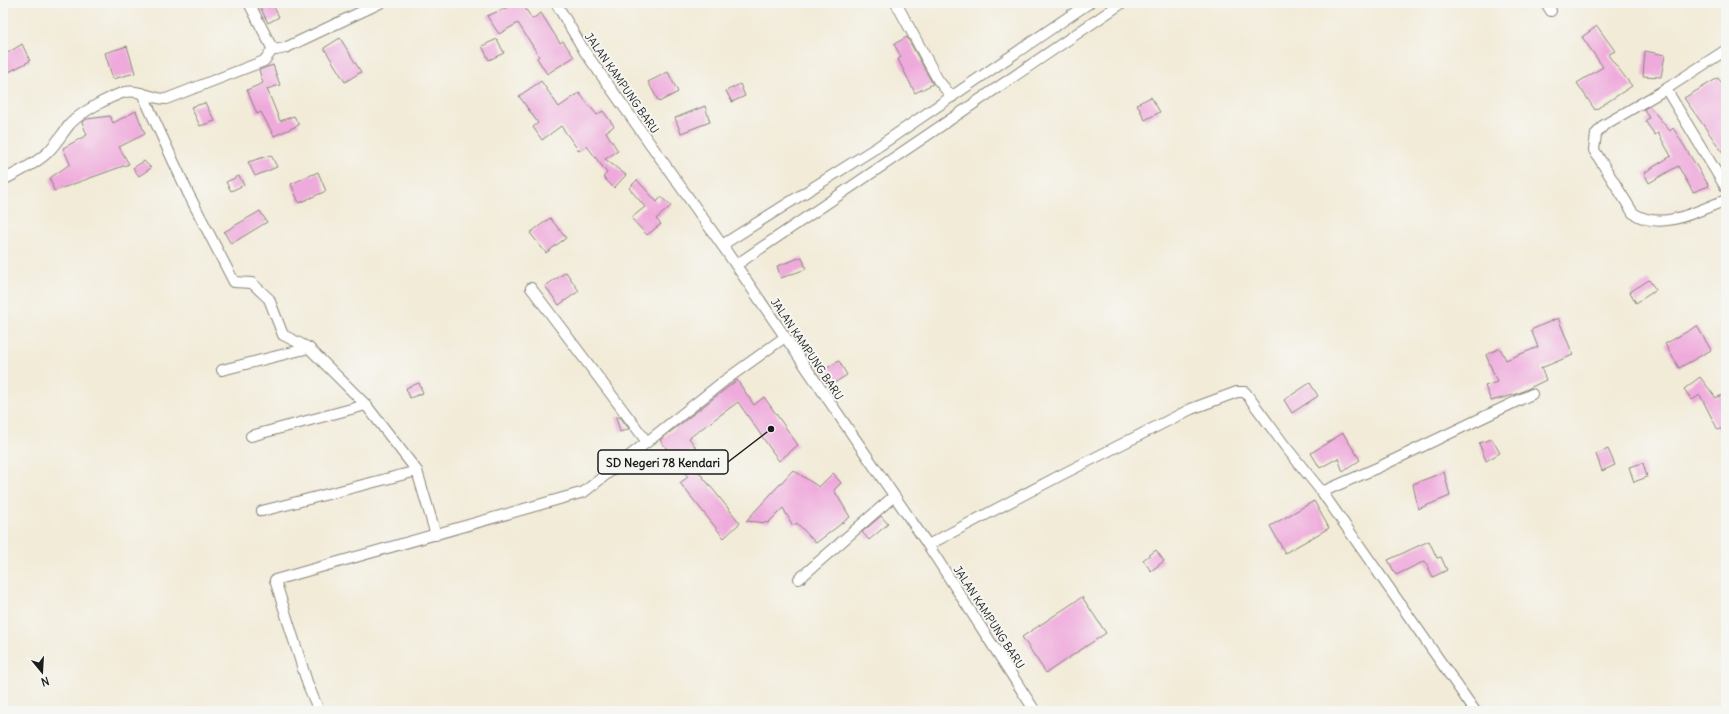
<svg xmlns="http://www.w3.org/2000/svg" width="1729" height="714" font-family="Delius,sans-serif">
<rect width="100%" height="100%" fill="#f6f6f2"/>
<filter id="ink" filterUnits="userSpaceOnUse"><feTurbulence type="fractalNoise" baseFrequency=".025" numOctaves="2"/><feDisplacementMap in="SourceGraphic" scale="8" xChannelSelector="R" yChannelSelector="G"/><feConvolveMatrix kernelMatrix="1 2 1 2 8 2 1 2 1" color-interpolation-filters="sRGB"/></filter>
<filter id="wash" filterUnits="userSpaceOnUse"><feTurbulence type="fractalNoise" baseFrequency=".012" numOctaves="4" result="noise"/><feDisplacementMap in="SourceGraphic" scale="16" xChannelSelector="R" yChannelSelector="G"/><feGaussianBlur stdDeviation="0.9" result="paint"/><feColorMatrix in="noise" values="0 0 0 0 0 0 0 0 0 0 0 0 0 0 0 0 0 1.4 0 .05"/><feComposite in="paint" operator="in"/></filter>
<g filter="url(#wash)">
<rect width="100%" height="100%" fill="#f2ebd8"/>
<g id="blocks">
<!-- building -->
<g fill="#efaadc">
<polygon points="258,3 272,3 279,17 268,23"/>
<polygon points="518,3 522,3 532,19 541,13 560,43 563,41 574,57 547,74 537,58 539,56 518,23 499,34 487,16"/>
<polygon points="1597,26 1615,51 1608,55 1632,86 1595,110 1577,83 1603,67 1582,37"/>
<polygon points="907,37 933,84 915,93 898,59 901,57 894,44"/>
<polygon points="340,38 361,72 345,82 324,48"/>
<polygon points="497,39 504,53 489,60 482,46"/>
<polygon points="22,44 30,61 3,75 3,56"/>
<polygon points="127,46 135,73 113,79 105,53"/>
<polygon points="1645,51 1665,55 1661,77 1643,76"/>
<polygon points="273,65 280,85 267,89 280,121 294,116 299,125 274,136 261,112 257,114 247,90 263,83 259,70"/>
<polygon points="668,72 678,92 659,102 648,82"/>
<polygon points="1718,78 1726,89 1726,157 1684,98"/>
<polygon points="541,81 559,107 579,93 597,115 603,111 614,126 606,132 618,151 605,159 626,175 614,188 603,177 607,173 587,146 579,151 561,126 542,140 533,127 538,123 519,96"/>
<polygon points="740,84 745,96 732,102 726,91"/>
<polygon points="1151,97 1160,112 1145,120 1137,104"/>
<polygon points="205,103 215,121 200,126 191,107"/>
<polygon points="705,106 710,122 681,133 675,118"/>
<polygon points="1649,106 1670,131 1673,128 1709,186 1693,192 1678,166 1649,183 1644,173 1671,156 1658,133 1655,135 1645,121 1649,118 1644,109"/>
<polygon points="136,111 145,134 119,147 129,164 54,191 50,178 70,164 63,148 87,135 82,122 87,119 110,116 113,123"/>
<polygon points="271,155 277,167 255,176 248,162"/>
<polygon points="144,161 151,168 139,176 133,168"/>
<polygon points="318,172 326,191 299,203 291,184"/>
<polygon points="239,176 244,185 231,191 226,182"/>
<polygon points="637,180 657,202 661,197 671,206 656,219 661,224 647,235 631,218 645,207 629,188"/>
<polygon points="260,211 267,222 231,244 224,232"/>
<polygon points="550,218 566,238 546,253 530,233"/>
<polygon points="802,257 806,269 781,278 777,266"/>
<polygon points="566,272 579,291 559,305 545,286"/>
<polygon points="1649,280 1656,290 1636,303 1630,292"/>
<polygon points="1558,318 1573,355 1541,368 1546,380 1517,394 1491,401 1485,386 1497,382 1486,355 1500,348 1506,360 1538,347 1531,330"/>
<polygon points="1697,326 1711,350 1679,368 1665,344"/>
<polygon points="839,361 847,375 831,385 822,371"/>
<polygon points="1700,377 1716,398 1726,393 1726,426 1718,430 1700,395 1692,400 1684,389"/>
<polygon points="737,380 754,405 764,397 798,445 779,461 738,402 689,438 696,448 686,456 740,523 724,538 680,483 688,477 660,440"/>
<polygon points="419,383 423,393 410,398 406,388"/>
<polygon points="1310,383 1318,396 1292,413 1284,400"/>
<polygon points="616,417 620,417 629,429 620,432"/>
<polygon points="1343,433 1360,460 1343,472 1338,458 1320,468 1311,453"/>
<polygon points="1492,439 1500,453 1486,461 1479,443"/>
<polygon points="1608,449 1615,465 1602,471 1596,454"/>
<polygon points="1643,463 1647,477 1634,482 1629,467"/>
<polygon points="793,470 819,487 833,473 841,483 834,490 850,517 816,543 797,523 793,526 783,508 768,523 746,521"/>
<polygon points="1444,472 1450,496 1418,509 1413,484"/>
<polygon points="1314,501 1329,528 1285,553 1270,526"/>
<polygon points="881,516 888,524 869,540 862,532"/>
<polygon points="1429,541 1437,558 1441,557 1447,570 1433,577 1425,561 1396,575 1388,560"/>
<polygon points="1156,550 1164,561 1151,571 1143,560"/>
<polygon points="1082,597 1106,633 1046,673 1022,637"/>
</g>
</g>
</g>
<g filter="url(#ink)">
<use href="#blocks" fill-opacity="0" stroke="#87847a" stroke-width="1"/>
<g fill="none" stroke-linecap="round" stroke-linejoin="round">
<defs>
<g id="street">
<polyline points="249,3 271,46 276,50 285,48 380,3"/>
<polyline points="556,3 585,52 722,245 928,545 1035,711"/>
<polyline points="896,3 938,80 952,97"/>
<polyline points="1546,3 1551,11"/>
<path d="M1726 50 1666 89 1604 125 1596 134 1594 150 1633 213C1662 232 1696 211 1726 200"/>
<polyline points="1666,89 1726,188"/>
<polyline points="142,93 188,193 234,282 252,283 269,299 283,335 309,348 366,405 417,471 436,535"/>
<path d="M3 180C18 172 34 165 47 153 56 144 62 134 70 124 81 112 109 97 125 92 139 89 152 99 166 99L264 61 273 49"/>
<polyline points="722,245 879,146 1089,3"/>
<polyline points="736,265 1122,3"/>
<polyline points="531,288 647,442"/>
<polyline points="222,370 309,348"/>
<polyline points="251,436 366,405"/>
<polyline points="1322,492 1379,467 1532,394"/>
<polyline points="262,511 417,471"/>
<polyline points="928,545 1061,475 1191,409 1237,392 1245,392 1285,446 1322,492 1475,711"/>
<polyline points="799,579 894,496"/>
<polyline points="319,711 308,685 275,580 584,492 724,381 785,337"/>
</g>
</defs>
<!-- street casing -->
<use href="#street" stroke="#87847a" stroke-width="12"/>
<!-- street -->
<use href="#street" stroke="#fff" stroke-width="10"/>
</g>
</g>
<g text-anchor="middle" stroke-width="4" stroke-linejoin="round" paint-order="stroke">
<!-- street labels -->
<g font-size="11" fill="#1c1c1c" stroke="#f6f6f2">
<text transform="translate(622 83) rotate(55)" y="4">JALAN KAMPUNG BARU</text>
<text transform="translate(807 349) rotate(56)" y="4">JALAN KAMPUNG BARU</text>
<text transform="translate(989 617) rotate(57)" y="4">JALAN KAMPUNG BARU</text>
</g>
</g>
<!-- callouts -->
<path fill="none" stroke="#1c1c1c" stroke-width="1.5" d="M771 429L728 462"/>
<circle fill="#1c1c1c" stroke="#f6f6f2" stroke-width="1.5" cx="771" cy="429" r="4"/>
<rect fill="#f6f6f2" stroke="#1c1c1c" stroke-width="1.5" x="598" y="450" width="130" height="24" rx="4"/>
<g font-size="12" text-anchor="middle" font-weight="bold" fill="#1c1c1c">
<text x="663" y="467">SD Negeri 78 Kendari</text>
</g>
<!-- margin -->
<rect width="1729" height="714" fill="none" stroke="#f6f6f2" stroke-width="16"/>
<!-- north arrow -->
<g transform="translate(42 672) rotate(162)" stroke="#f6f6f2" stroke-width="3" paint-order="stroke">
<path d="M0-3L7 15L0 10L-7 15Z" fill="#1c1c1c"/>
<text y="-6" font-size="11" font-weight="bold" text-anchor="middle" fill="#1c1c1c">N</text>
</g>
</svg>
